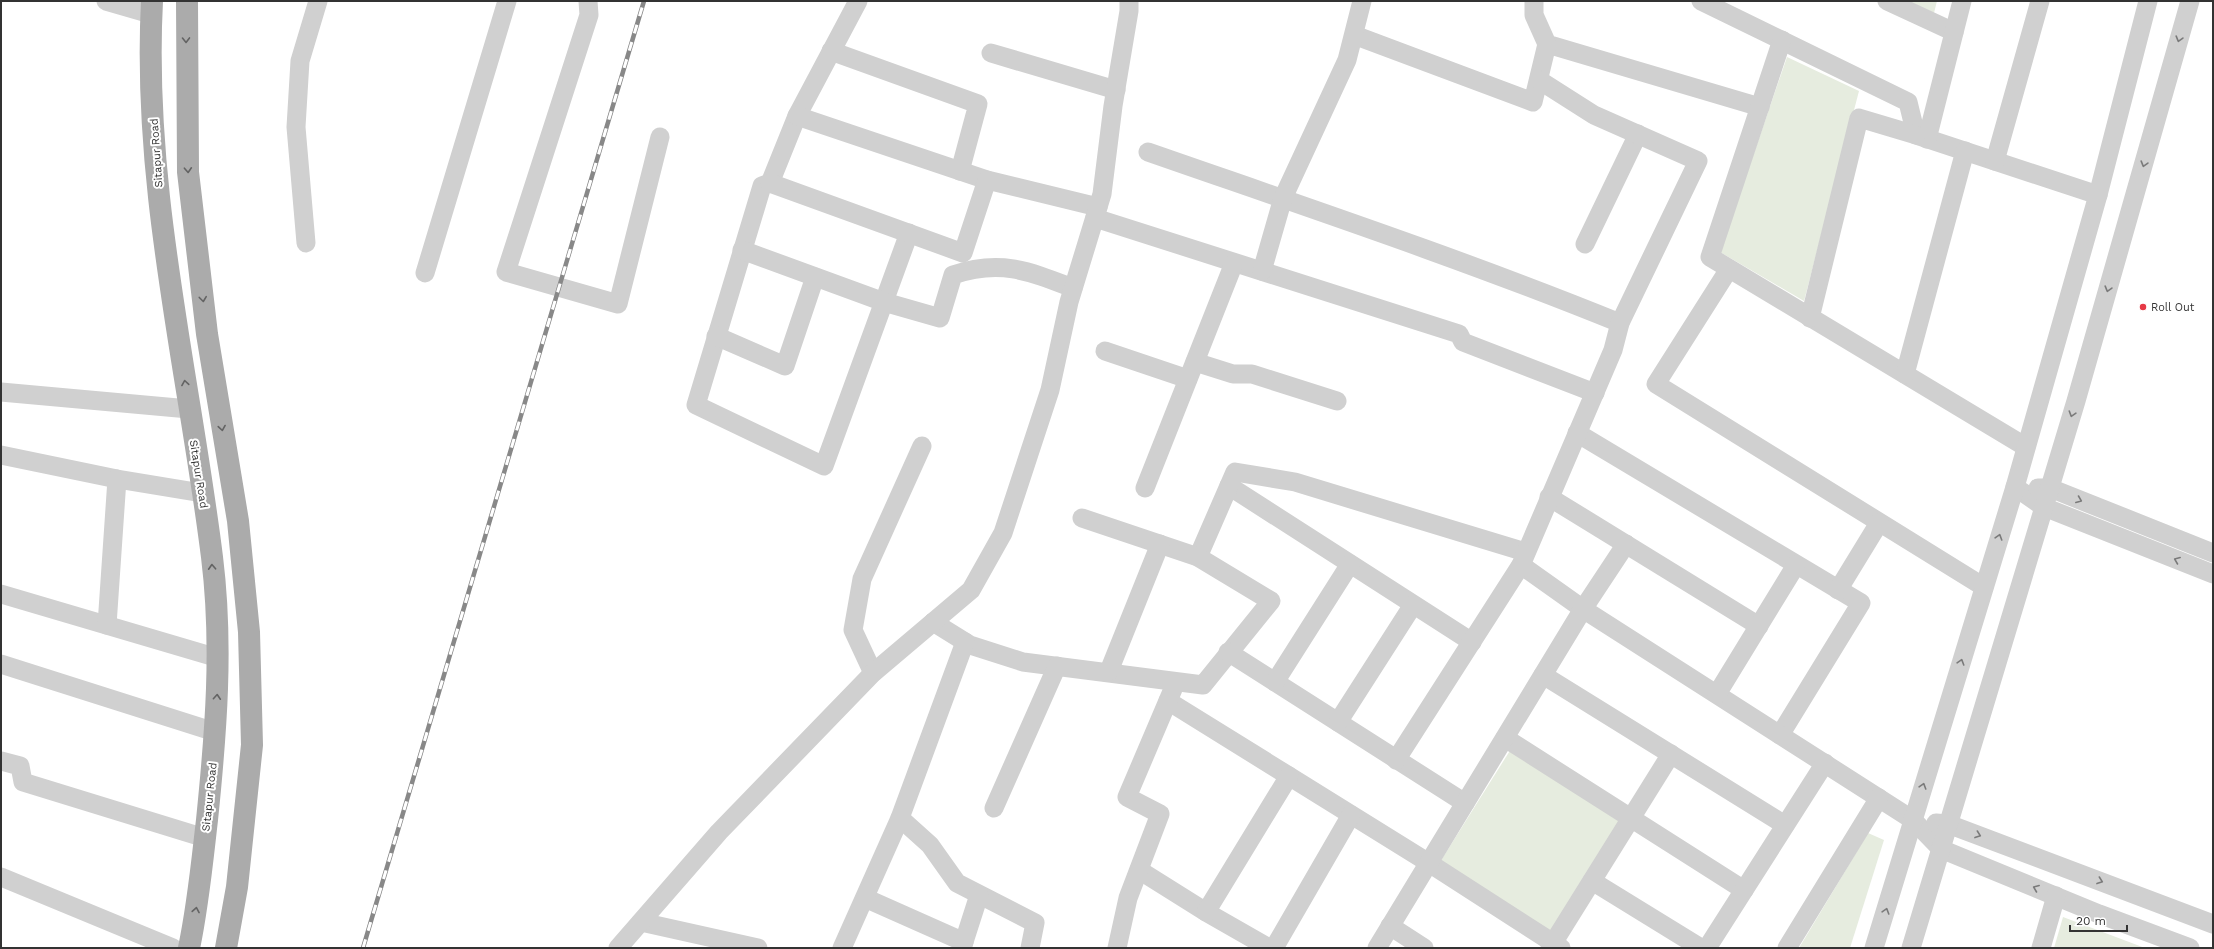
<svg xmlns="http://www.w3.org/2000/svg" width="2214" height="949" font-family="'Work Sans',sans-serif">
<rect width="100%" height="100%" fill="#fff"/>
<!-- green -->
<g fill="#e6ecdf">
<polygon points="1908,1 1937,1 1934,13"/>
<polygon points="1787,57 1859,91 1804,301 1720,252"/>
<polygon points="1511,749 1622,820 1551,932 1440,862"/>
<polygon points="1868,833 1884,840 1850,948 1799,948"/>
<polygon points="2063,917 2145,948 2054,948"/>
</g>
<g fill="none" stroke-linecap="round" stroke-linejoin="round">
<!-- minor -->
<g stroke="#d0d0d0" stroke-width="19">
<polyline points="106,1 151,14"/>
<polyline points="588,1 589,15 506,272 618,304 660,137"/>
<polyline points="858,1 797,116 770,183 762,186 696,405 824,466 909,233"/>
<polyline points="1534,1 1534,15 1547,44 1760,107"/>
<polyline points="1701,1 1908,102 1916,135 2098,195"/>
<polyline points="1887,1 1954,32"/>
<polyline points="1354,35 1533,102 1547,44"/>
<polyline points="1782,40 1710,257 2026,447"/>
<polyline points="831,51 978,104 960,171"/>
<polyline points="991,53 1116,90"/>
<polyline points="797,116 987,180 1098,207"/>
<polyline points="1927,139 1962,1"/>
<path d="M1148 152C1306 207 1465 260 1620 323"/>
<polyline points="1995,161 2040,1"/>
<polyline points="770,183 963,253 987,180"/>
<polyline points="1095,218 1459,334 1463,342 1595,393"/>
<polyline points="306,243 296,127 300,61 318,1"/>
<polyline points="1585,244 1638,134"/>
<path d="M742 250 884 302 940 318 953 275C1000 259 1029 271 1073 288"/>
<polyline points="1729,269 1656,384 1984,587"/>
<polyline points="1262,271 1283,198 1347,60 1362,1"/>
<polyline points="425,273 507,1"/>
<polyline points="1810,318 1859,118 1916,135"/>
<polyline points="716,336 785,366 815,277"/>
<polyline points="1105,351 1188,379"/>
<polyline points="1195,362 1233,374 1252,374 1337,401"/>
<polyline points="1905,374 1965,151"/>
<polyline points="1,392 189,409"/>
<polyline points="1577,433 1861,603 1780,735"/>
<polyline points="1,455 117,479"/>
<polyline points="1229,486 1472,642"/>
<polyline points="2015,487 2044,507 2213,574"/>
<polyline points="1145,488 1234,263"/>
<polyline points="2038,488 2050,488 2213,553"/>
<polyline points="1549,497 1759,626"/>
<polyline points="1198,557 1235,472 1295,482 1525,552"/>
<polyline points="1521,565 1583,609 1913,820 1941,849 2099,914 2190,948"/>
<polyline points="1838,590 1879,523"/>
<polyline points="1,594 218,658"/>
<polyline points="933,622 970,645 1023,662 1203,685 1271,601 1198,557 1082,518"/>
<polyline points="107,625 117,479 202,493"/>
<polyline points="1228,652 1465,803"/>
<polyline points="1,664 215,732"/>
<polyline points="1109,671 1160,544"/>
<polyline points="873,673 853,630 862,579 922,446"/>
<polyline points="1543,675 1785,825"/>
<polyline points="1275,682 1350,564"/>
<polyline points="1717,694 1796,565"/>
<polyline points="1168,701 1429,863 1561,948"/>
<polyline points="1338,722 1413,605"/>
<polyline points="1505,738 1744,890"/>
<polyline points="1396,760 1521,565 1613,350 1620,323 1698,161 1594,115 1539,80"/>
<polyline points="1,761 20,766 23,782 205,838"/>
<polyline points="994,808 1057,666"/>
<polyline points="900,818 930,845 957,883 1035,923 1030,948"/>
<polyline points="1936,823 1948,824 2213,924"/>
<polyline points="1139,870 1206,912 1269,948"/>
<polyline points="1,877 173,948"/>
<polyline points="1592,881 1701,948"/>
<polyline points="865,898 964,942"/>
<polyline points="1206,912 1289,776"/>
<polyline points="641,922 758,948"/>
<polyline points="1390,926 1424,948"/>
<polyline points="618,948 719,832 873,673 971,590 1003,533 1050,390 1069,302 1102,194 1113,106 1129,11 1129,1"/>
<polyline points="842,948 900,818 965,642"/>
<polyline points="962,948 979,895"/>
<polyline points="1117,948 1128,898 1160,814 1127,797 1173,689"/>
<polyline points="1274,948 1351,815"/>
<polyline points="1377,948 1583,609 1626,544"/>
<polyline points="1550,948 1671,754"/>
<polyline points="1707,948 1825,763"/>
<polyline points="1787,948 1879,798"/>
<polyline points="1874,948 2015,487 2098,195 2148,1"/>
<polyline points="1911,948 2076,401 2190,1"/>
<polyline points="2041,948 2056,896"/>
</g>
<!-- major -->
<g stroke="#ababab" stroke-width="22">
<path d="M152 1C142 189 189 372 212 557 223 645 216 732 207 820 202 863 198 906 189 948"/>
<polyline points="187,1 188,172 207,334 238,521 249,632 252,745 237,887 226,948"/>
</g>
<defs>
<polyline id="rail" points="363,948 644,1"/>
</defs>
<!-- rail casing -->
<use href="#rail" stroke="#888" stroke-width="4.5"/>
<!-- rail -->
<use href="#rail" stroke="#fff" stroke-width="3" stroke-dasharray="9" stroke-linecap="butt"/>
</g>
<!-- one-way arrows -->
<defs><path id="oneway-chevron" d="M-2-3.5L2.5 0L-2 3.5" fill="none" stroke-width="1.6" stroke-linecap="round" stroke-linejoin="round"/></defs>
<g stroke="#7a7a7a">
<use href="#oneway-chevron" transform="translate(2179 39) rotate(106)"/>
<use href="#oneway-chevron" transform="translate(2144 164) rotate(106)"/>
<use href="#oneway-chevron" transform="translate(2108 289) rotate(106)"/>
<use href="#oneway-chevron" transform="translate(2072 414) rotate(107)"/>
<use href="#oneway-chevron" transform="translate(2079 500) rotate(22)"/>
<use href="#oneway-chevron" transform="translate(1999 537) rotate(-73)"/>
<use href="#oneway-chevron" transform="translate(2177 560) rotate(-158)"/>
<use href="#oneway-chevron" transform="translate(1961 662) rotate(-73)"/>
<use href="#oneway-chevron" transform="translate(1923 786) rotate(-73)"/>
<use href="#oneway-chevron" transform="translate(1978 835) rotate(20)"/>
<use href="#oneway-chevron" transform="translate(2100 881) rotate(20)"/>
<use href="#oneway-chevron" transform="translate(2036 888) rotate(-158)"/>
<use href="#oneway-chevron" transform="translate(1886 911) rotate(-73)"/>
</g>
<g stroke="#636363">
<use href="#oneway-chevron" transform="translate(186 40) rotate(89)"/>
<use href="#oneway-chevron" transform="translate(188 170) rotate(87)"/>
<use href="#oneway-chevron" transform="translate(203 299) rotate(83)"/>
<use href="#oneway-chevron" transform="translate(185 383) rotate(-99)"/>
<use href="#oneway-chevron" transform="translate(222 428) rotate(81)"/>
<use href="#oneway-chevron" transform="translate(212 567) rotate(-93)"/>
<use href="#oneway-chevron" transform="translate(217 697) rotate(-86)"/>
<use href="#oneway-chevron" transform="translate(196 910) rotate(-80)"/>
</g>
<!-- markers -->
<circle fill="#e63946" stroke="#fff" stroke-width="1.5" cx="2143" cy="307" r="4"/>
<g text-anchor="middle" stroke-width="4" stroke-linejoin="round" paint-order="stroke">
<!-- street labels -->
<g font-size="11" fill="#333" stroke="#fff">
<text transform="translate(156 153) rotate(-94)" y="4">Sitapur Road</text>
<text transform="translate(199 474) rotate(81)" y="4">Sitapur Road</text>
<text transform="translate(209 797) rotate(-84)" y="4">Sitapur Road</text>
</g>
<!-- poi labels -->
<g font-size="11" fill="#333" stroke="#fff" text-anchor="start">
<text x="2151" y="311">Roll Out</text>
</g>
</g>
<!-- border -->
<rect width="2214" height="949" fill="none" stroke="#333333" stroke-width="4"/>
<!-- scale -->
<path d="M2070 925v6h57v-6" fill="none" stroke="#333333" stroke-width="2"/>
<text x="2076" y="925" font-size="12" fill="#333333" stroke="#ffffff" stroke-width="3" paint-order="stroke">20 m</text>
</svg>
